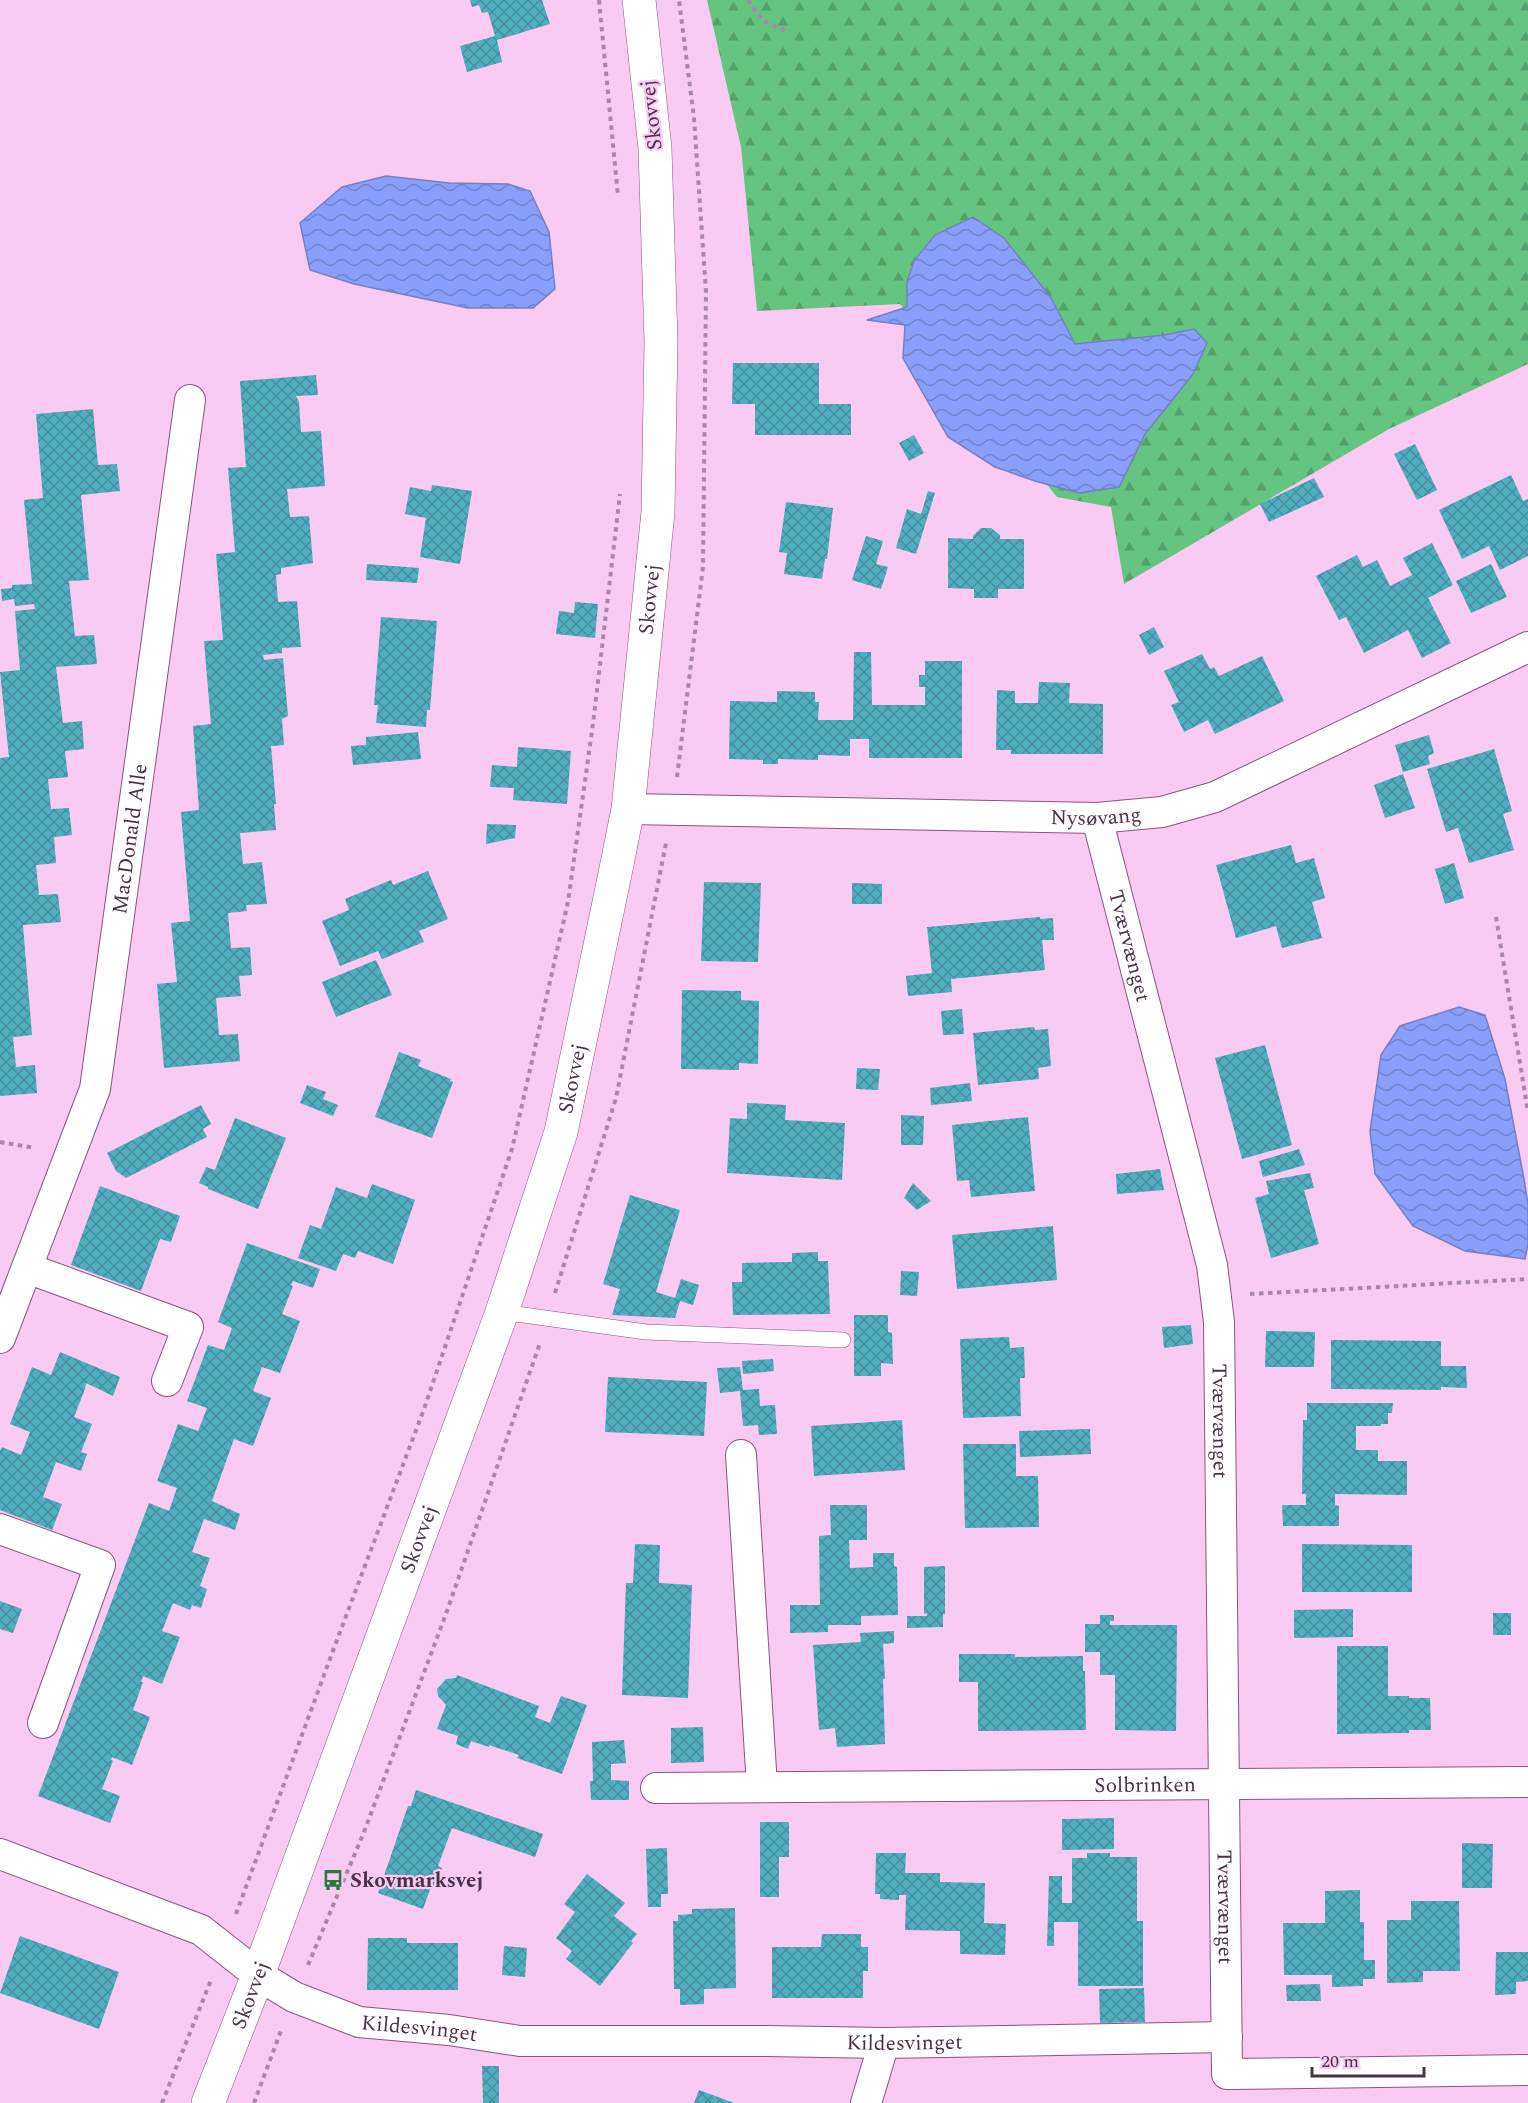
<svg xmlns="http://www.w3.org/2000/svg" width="1528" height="2103" font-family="Spectral,serif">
<defs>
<pattern id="forest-firs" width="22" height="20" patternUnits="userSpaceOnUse" patternTransform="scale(1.5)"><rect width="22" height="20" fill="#65c580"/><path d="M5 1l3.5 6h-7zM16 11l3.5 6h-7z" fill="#55a16b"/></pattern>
<pattern id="water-waves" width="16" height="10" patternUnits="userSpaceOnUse" patternTransform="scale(1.5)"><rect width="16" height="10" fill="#88a0fb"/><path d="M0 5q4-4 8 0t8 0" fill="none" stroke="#7183cd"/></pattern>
<pattern id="building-cross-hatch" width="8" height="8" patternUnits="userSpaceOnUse" patternTransform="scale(1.5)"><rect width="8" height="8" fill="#50aebf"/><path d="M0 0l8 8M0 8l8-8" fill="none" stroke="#448e9d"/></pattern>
</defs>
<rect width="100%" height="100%" fill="#f9cbf2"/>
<!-- forest -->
<polygon fill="url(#forest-firs)" points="707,0 1528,0 1528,364 1389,429 1124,584 1111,507 1057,497 900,304 757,311 741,147"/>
<!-- water -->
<g fill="url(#water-waves)" stroke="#757fc5" stroke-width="1.5">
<polygon points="386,176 449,183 508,184 530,191 549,232 555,289 533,308 468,308 354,284 310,270 300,223 342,187"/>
<polygon points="973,217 1004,238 1051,298 1075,344 1165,335 1194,329 1207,343 1193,374 1145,434 1119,487 1079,493 1035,481 995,467 948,437 903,358 905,325 867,320 907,307 907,282 914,261 935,235"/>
<polygon points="1459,1007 1485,1015 1505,1079 1524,1179 1528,1204 1528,1244 1525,1259 1465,1251 1413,1226 1375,1174 1370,1131 1381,1055 1400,1026"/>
</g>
<!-- building -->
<g fill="url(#building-cross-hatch)">
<polygon points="470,0 542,0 550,24 497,40 502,62 467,72 460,46 495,36 488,12 482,13 479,5 472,7"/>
<polygon points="733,363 819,363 819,404 851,404 851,435 755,435 755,404 732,404"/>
<polygon points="316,375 318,395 296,396 299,402 301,432 321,431 325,486 287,489 290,517 309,516 313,563 281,568 281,574 276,575 278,602 297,601 301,647 282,648 282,653 263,655 264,660 283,658 288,716 282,719 284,745 271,746 276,804 274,804 276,830 240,833 243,864 262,862 267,904 246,905 247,911 228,913 231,948 250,947 252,975 239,976 241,996 216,998 219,1035 238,1034 240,1061 164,1068 157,984 177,982 171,923 190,921 181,812 199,810 193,726 211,724 204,641 223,640 216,554 235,552 228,468 246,467 240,381"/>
<polygon points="93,409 98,465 117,464 120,491 81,495 89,580 69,581 75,636 94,635 97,664 56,667 63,723 82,721 84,749 65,751 68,777 48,779 51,809 69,808 72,835 54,837 56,863 36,865 39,895 58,894 61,922 23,925 32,1035 13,1037 16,1067 35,1065 37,1093 0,1096 0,758 9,757 0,672 20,670 15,611 35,609 34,604 15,606 14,599 2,601 1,589 12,588 12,585 32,584 24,500 43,498 36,414"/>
<polygon points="914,435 924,453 909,461 899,443"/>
<polygon points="1415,444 1437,490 1417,500 1394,454"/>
<polygon points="1511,475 1523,501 1528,499 1528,556 1500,570 1489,546 1462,559 1439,510"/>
<polygon points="1314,478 1324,497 1269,522 1260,504"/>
<polygon points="432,485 472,491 460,564 420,557 426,518 405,514 410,487 431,491"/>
<polygon points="928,491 935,493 916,554 896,548 907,509 921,514"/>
<polygon points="786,502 833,508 827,559 825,559 822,579 784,574 787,553 779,552"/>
<polygon points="981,528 991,528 1000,535 1000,539 1024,539 1024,589 998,589 998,598 974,598 974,589 948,588 948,538 973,539 973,536"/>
<polygon points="866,536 883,541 876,564 888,567 881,589 852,580"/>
<polygon points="1432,543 1453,585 1428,598 1451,643 1422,658 1408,630 1364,653 1346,617 1339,620 1316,576 1357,555 1363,567 1377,560 1390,586 1412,575 1403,558"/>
<polygon points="367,564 419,568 417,583 366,580"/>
<polygon points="1491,564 1507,597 1471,613 1456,581"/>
<polygon points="575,602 598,604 595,638 556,634 559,611 574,613"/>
<polygon points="381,617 437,621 430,710 427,710 426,727 376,723 378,705 374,705"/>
<polygon points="1154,627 1164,647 1149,655 1139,635"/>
<polygon points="854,652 871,652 872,705 925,705 925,687 919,687 919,675 925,675 925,661 962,661 962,758 869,758 869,739 850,739 850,756 818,755 818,760 778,759 778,764 763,764 763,760 729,759 730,701 777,702 777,691 815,692 815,702 819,702 818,720 853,720"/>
<polygon points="1202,654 1210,669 1214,667 1219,676 1262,656 1284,701 1215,734 1208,720 1184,732 1171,705 1179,702 1164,671"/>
<polygon points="1039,682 1070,683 1069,703 1103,704 1103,754 1011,754 1011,750 996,750 997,690 1015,691 1015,703 1038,703"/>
<polygon points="418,732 421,759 353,765 351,746 366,745 366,737"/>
<polygon points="1429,735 1434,753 1428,756 1430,764 1403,772 1395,745"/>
<polygon points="518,747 571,751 567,804 513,800 514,788 490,787 492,765 517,767"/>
<polygon points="1494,749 1512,811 1503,814 1514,850 1469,863 1458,828 1446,832 1427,769"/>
<polygon points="1403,774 1415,808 1385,818 1374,785"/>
<polygon points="487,824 516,825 515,838 486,844"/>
<polygon points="1291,845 1296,863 1314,858 1325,898 1312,902 1322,938 1282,948 1276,926 1236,938 1216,865"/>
<polygon points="1454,863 1464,898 1445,904 1435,869"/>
<polygon points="428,871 448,919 419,931 424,942 382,959 378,951 340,966 322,921 349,910 345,899 391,880 393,885"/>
<polygon points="704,882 761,883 758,962 701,961"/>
<polygon points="852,883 882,884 882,904 852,904"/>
<polygon points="1040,917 1040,919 1053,918 1054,940 1042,940 1045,970 951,979 952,992 908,996 906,976 932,973 927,927"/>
<polygon points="376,960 392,995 336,1017 322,982"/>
<polygon points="682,990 741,991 741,1000 759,1001 758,1064 739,1063 739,1070 681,1069"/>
<polygon points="962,1009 964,1034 943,1035 941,1011"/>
<polygon points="1034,1027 1035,1030 1048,1029 1051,1066 1038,1068 1039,1079 978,1085 973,1033"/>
<polygon points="1265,1045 1292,1145 1242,1159 1215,1058"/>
<polygon points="399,1052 421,1060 418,1066 451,1079 450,1081 453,1082 432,1138 375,1117"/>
<polygon points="857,1068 880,1069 878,1090 856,1089"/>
<polygon points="970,1083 972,1101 931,1105 930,1088"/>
<polygon points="307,1085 326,1092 323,1099 338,1105 333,1116 300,1103"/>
<polygon points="747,1103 786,1105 785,1120 845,1123 842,1180 727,1173 730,1118 747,1119"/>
<polygon points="201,1105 211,1124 203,1129 207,1137 126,1178 116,1171 107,1153"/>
<polygon points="901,1115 924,1116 923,1145 901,1145"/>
<polygon points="1028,1117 1035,1191 971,1197 969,1180 957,1181 952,1125"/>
<polygon points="235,1118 286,1138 258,1209 208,1189 208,1187 199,1183 206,1167 215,1170"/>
<polygon points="1299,1149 1305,1165 1263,1177 1259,1161"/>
<polygon points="1160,1169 1164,1190 1117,1194 1116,1174"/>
<polygon points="1310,1173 1314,1188 1304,1190 1319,1244 1271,1258 1255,1198 1269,1194 1266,1181"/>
<polygon points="913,1183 931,1201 917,1210 904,1198"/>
<polygon points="372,1184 415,1200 393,1264 358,1251 355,1258 343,1254 336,1271 298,1258 310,1225 321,1229 336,1187 367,1198"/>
<polygon points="100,1186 180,1216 171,1242 160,1239 141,1291 71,1265"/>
<polygon points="630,1195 680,1210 656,1292 675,1298 681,1279 699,1285 693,1305 680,1301 675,1318 612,1315 620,1289 603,1284"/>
<polygon points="1053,1226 1057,1280 957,1289 952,1235"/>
<polygon points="247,1243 320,1269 313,1288 293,1281 291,1285 293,1286 282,1314 300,1321 280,1373 262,1367 253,1391 271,1398 253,1446 234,1439 212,1501 240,1514 235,1530 204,1519 192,1552 210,1558 200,1586 207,1589 201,1608 192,1605 190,1610 173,1603 162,1631 180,1637 162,1684 143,1676 141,1682 143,1682 133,1710 150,1717 132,1765 112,1757 111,1760 113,1761 102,1789 120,1796 110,1823 38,1796 149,1503 169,1511 177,1488 157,1481 178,1424 198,1431 207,1408 187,1401 208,1345 224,1350 232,1328 218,1322"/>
<polygon points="818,1252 818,1261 828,1261 830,1314 733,1315 732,1282 742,1282 742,1263 792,1262 792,1253"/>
<polygon points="901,1271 919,1272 917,1296 900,1295"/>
<polygon points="854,1315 888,1315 888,1332 892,1333 893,1364 881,1363 881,1376 854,1376"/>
<polygon points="1191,1325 1193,1344 1164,1348 1162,1327"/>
<polygon points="1266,1331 1315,1332 1314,1367 1265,1367"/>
<polygon points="1009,1337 1010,1348 1024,1347 1025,1378 1020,1378 1021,1416 963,1418 960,1339"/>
<polygon points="1331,1340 1441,1341 1441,1366 1466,1366 1467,1388 1441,1387 1441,1390 1331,1389"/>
<polygon points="60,1352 120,1377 113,1396 86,1383 85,1389 74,1417 92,1424 81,1452 87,1454 81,1471 56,1462 43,1497 62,1504 52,1530 0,1510 0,1451 2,1447 21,1455 30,1432 10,1424 32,1367 51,1375"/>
<polygon points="773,1359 774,1371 743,1374 742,1361"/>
<polygon points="740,1367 743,1390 759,1389 760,1406 775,1405 777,1434 759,1435 758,1425 743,1426 740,1391 720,1393 717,1368"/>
<polygon points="608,1377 707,1382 704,1436 605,1432"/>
<polygon points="1307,1403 1393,1403 1392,1413 1388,1413 1388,1424 1381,1424 1381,1426 1356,1426 1356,1450 1378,1450 1378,1461 1407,1461 1407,1495 1335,1494 1335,1505 1339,1506 1339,1526 1283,1526 1282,1505 1306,1505 1306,1494 1302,1494 1303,1420 1307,1420"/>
<polygon points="902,1420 905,1470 814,1476 811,1426"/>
<polygon points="1090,1429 1091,1454 1020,1457 1019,1431"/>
<polygon points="963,1444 1016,1444 1016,1476 1038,1476 1039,1527 965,1528"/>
<polygon points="830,1505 867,1505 867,1540 849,1540 850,1568 873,1567 873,1553 894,1553 894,1566 897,1567 898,1615 861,1616 861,1625 828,1625 828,1632 790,1633 790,1605 820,1605 819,1536 831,1535"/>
<polygon points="635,1544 660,1545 659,1583 692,1585 688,1698 622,1695 626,1583 633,1583"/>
<polygon points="1302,1544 1412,1545 1412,1592 1302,1592"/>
<polygon points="945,1566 945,1614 943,1614 943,1627 907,1628 907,1616 927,1616 927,1613 924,1614 924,1567"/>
<polygon points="0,1601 22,1609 13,1633 0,1629"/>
<polygon points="1353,1609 1353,1637 1294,1638 1294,1610"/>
<rect x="1493" y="1613" width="18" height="22"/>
<polygon points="1100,1615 1114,1615 1114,1621 1110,1621 1110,1625 1177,1625 1176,1731 1115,1730 1115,1675 1100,1675 1100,1652 1085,1652 1085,1624 1100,1624"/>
<polygon points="894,1631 894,1643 883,1644 885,1679 883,1679 885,1744 837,1747 835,1728 819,1730 813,1645 861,1642 860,1633"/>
<polygon points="1337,1646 1388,1646 1388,1696 1409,1696 1409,1698 1430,1698 1431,1730 1409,1730 1409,1733 1337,1734"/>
<polygon points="959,1654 1015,1654 1015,1657 1083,1656 1083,1671 1085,1671 1086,1730 978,1731 978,1682 959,1682"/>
<polygon points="457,1675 539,1706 535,1717 550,1723 561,1696 587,1705 562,1774 517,1758 519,1755 489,1745 489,1747 471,1741 468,1749 456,1744 458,1736 437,1729 446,1705 438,1696 437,1689 446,1679 456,1678"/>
<polygon points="703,1727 704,1762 671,1763 671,1728"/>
<polygon points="624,1740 626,1763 611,1764 611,1780 629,1781 629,1800 591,1800 590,1781 593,1781 592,1742"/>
<polygon points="416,1790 543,1834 535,1857 452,1828 438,1866 442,1868 436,1886 432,1884 423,1909 378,1893 408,1806 411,1806"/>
<polygon points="1114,1818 1114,1849 1062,1850 1062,1819"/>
<polygon points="760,1822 789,1822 789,1857 779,1857 779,1897 760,1897"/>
<polygon points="1462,1843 1493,1844 1492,1888 1462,1888"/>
<polygon points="667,1848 668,1894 661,1894 661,1907 648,1907 646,1849"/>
<polygon points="876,1853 906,1853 905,1873 940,1873 940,1882 985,1883 984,1923 1006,1924 1005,1955 960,1954 960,1931 905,1930 906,1895 899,1895 899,1900 880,1899 880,1894 875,1894"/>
<polygon points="1087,1853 1110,1853 1110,1857 1137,1857 1137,1921 1143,1921 1143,1986 1078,1986 1078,1922 1054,1922 1054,1946 1047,1946 1049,1876 1062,1876 1062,1903 1072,1903 1072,1858 1087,1858"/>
<polygon points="587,1874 625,1903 614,1916 637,1934 631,1941 633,1943 600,1986 566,1959 572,1951 556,1938 575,1912 564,1904"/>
<polygon points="1360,1890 1360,1922 1364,1922 1364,1960 1375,1960 1375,1979 1363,1979 1363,1986 1332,1987 1332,1975 1284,1975 1283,1923 1325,1923 1325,1891"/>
<polygon points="1411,1901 1459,1901 1460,1971 1423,1971 1423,1982 1387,1983 1387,1920 1411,1920"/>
<polygon points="735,1908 736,1988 704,1989 704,2004 680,2005 680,1989 674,1989 673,1921 678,1921 678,1915 692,1914 692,1909"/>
<polygon points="822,1934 861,1934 861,1947 868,1947 868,1971 863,1971 863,1998 772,1998 772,1947 821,1947"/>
<polygon points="20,1936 119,1972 99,2029 0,1993"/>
<polygon points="368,1938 407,1938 407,1943 458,1943 458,1990 367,1990"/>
<polygon points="504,1946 527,1948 525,1977 502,1975"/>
<polygon points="1496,1952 1528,1952 1528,1981 1516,1982 1516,1994 1495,1995"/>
<polygon points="1320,1984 1321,2001 1287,2001 1286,1985"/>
<polygon points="1144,1988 1145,2022 1100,2023 1099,1989"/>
<polygon points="482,2066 499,2066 499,2103 483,2103"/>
<polygon points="699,2090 734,2103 694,2103"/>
</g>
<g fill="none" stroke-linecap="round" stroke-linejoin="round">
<defs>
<polyline id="lane" points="502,1312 646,1332 843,1340"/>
<g id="street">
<path id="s1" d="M628 809 1097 818 1162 812 1215 797 1528 647"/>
<path id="s2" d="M1097 818 1212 1265 1219 1322 1227 2074 1528 2070"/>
<polyline points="27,1268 188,1327 167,1381"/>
<path id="s3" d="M0 1338 95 1089 190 400"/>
<polyline points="741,1455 762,1786"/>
<polyline points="0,1529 100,1565 43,1723"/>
<path id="s4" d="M656 1788 1528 1782"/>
<path id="s5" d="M0 1854 201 1930 258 1975 294 1997 359 2022 449 2030 520 2041H766L884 2043 1227 2037"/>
<polyline points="866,2103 884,2043"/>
</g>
<g id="secondary">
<path id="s6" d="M208 2103 258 1975 502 1312 561 1132 615 874 628 809 658 512 661 341 655 148 639 0"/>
</g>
</defs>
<!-- lane casing -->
<use href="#lane" stroke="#885582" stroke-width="16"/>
<!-- street casing -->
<use href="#street" stroke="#885582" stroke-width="32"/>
<!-- secondary casing -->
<use href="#secondary" stroke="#885582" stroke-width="34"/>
<!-- path -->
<g stroke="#aa87a5" stroke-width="4" stroke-dasharray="4.5 4.5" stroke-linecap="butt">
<polyline points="599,0 618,196"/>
<polyline points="748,0 763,21 787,31"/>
<polyline points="677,777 703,567 706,292 694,118 679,0"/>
<polyline points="1496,917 1528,1112"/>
<polyline points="0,1142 35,1148"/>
<polyline points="555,1293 616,1098 666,843"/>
<polyline points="1250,1294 1528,1279"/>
<polyline points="236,1914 334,1648 424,1409 512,1149 568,902 593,724 620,494"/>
<polyline points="308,1965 364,1832 446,1614 540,1343"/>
<polyline points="162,2103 211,1980"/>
<polyline points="254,2103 282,2028"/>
</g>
<!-- lane -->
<use href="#lane" stroke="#fff" stroke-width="15"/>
<!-- street -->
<use href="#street" stroke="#fff" stroke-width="30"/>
<!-- secondary -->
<use href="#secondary" stroke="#fff" stroke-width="33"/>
</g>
<!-- icons -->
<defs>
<symbol id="bus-bare" viewBox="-9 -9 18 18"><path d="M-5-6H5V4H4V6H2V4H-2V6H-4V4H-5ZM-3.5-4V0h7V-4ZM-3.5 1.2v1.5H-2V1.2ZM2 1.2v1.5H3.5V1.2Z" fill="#2c7744" stroke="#f9cbf2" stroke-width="2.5" paint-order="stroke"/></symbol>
</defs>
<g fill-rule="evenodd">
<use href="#bus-bare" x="318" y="1865" width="30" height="30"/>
</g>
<g text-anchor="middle" stroke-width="4.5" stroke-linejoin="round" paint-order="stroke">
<!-- street labels -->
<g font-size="21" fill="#4a3347" stroke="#f9cbf2">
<text transform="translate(651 115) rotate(-96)" y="7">Skovvej</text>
<text dy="7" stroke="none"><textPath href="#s6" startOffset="1574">Skovvej</textPath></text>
<text dy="7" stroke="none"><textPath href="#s1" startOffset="468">Nysøvang</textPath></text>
<text dy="7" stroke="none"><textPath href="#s3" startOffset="519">MacDonald Alle</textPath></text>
<text dy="7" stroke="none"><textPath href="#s2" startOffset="132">Tværvænget</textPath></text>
<text dy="7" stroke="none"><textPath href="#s6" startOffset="1088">Skovvej</textPath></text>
<text dy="7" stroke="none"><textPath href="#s2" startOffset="618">Tværvænget</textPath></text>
<text dy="7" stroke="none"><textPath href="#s6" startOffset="602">Skovvej</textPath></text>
<text dy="7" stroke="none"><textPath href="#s4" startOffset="489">Solbrinken</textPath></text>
<text dy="7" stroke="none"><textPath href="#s2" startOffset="1104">Tværvænget</textPath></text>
<text dy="7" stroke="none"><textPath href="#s6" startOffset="116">Skovvej</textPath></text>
<text dy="7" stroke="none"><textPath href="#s5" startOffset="460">Kildesvinget</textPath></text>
<text dy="7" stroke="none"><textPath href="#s5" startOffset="946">Kildesvinget</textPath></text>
</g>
<!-- poi labels -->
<g font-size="21" font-weight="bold" fill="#4a3347" stroke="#f9cbf2" text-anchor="start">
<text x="350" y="1887">Skovmarksvej</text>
</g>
</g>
<!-- scale -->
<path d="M1312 2067v9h112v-9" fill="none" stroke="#4a3347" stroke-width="3"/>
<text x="1321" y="2067" font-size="18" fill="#4a3347" stroke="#f9cbf2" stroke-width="4.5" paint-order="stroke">20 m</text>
</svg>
